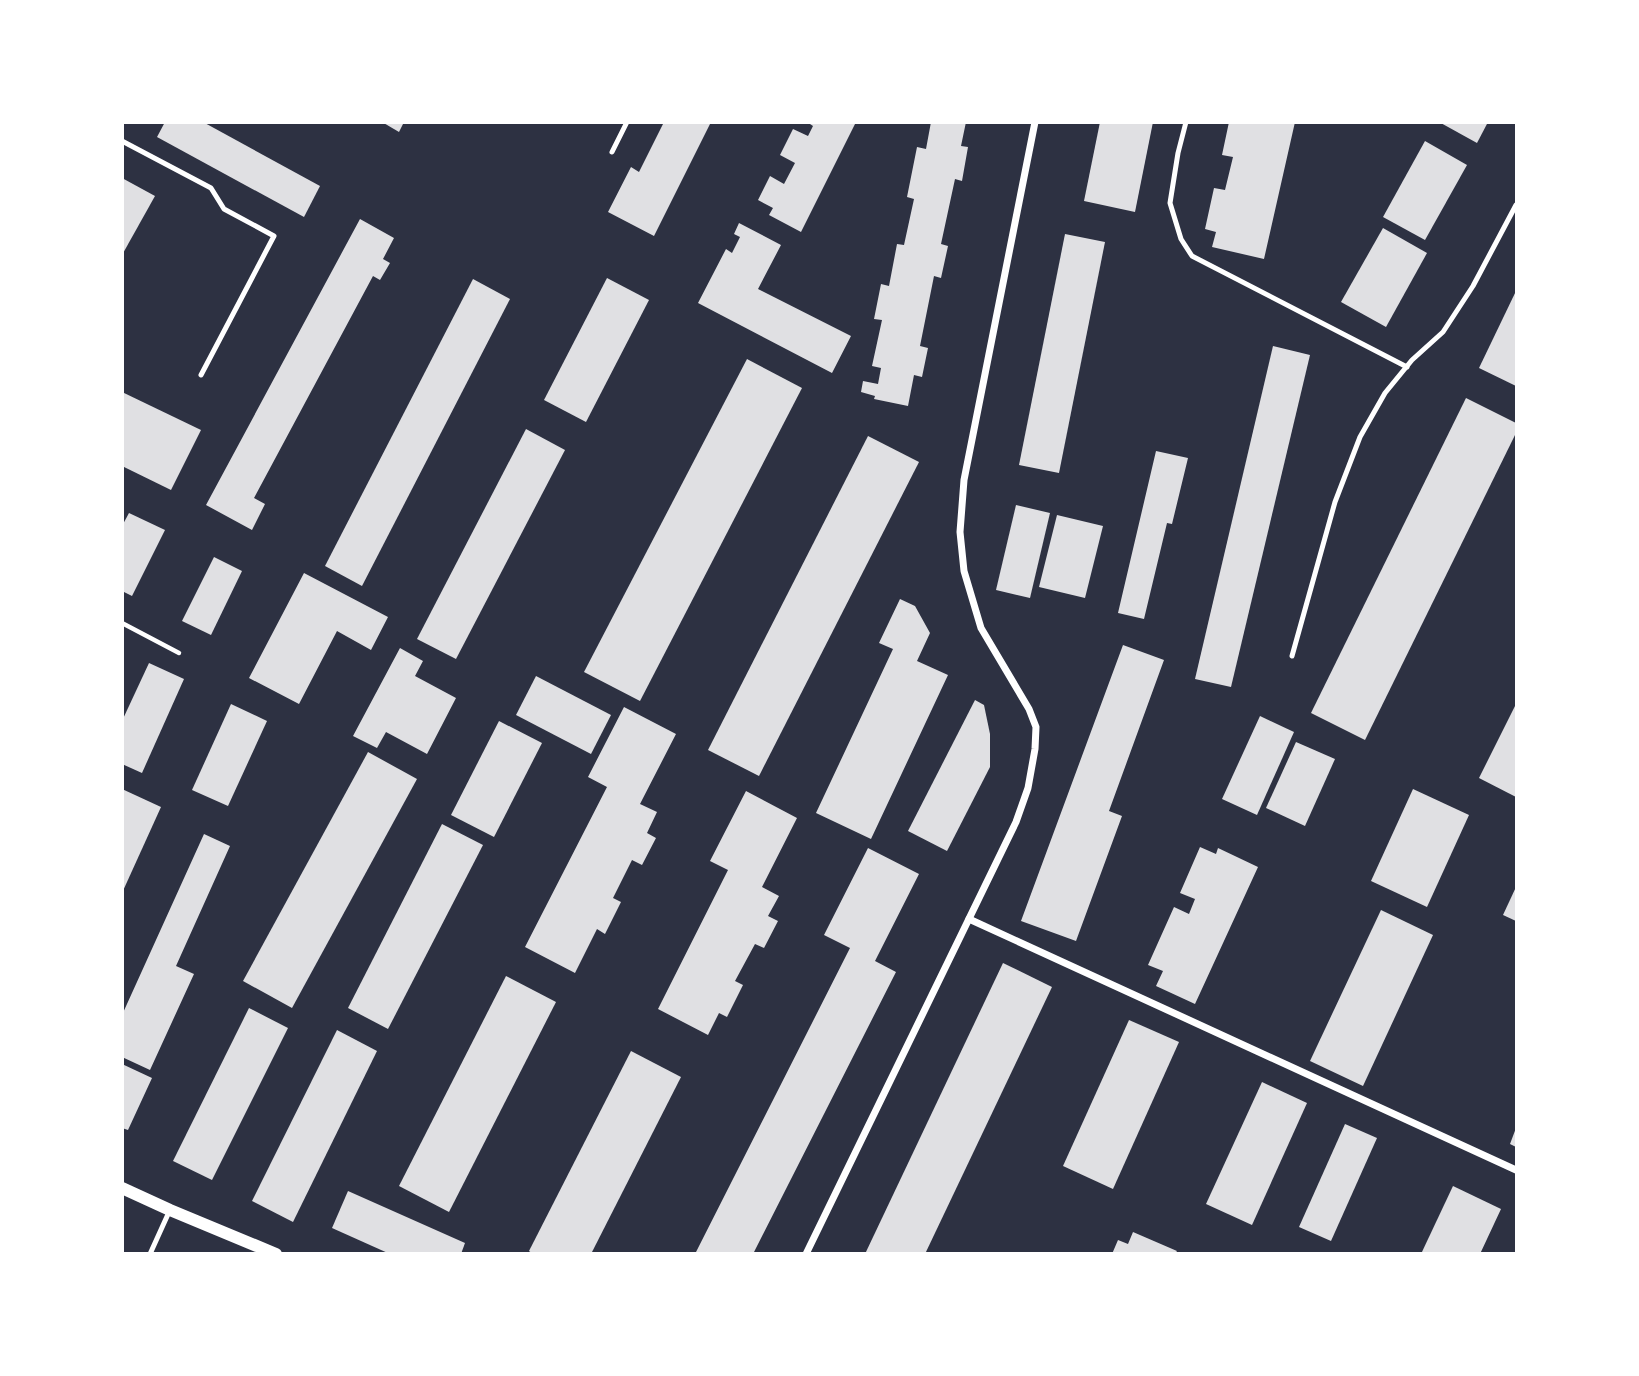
<svg xmlns="http://www.w3.org/2000/svg" width="1639" height="1376" font-family="'Alegreya Sans',sans-serif">
<rect width="100%" height="100%" fill="#2d3142"/>
<!-- building -->
<g fill="#e0e0e3">
<polygon points="165,122 203,122 320,186 304,217 157,137"/>
<polygon points="382,122 404,122 399,132"/>
<polygon points="664,122 711,122 654,236 608,212 631,167 639,172"/>
<polygon points="807,122 856,122 801,232 769,215 773,208 758,200 770,176 784,184 795,163 780,155 793,129 808,136 813,126"/>
<polygon points="931,122 966,122 961,146 968,147 962,181 955,179 941,244 948,246 941,278 934,276 920,346 928,348 922,377 914,375 908,406 874,399 875,396 861,392 863,381 878,384 881,368 872,366 882,320 874,319 881,284 889,286 897,244 904,245 914,199 907,197 917,147 926,149"/>
<polygon points="1100,122 1153,122 1135,212 1084,201"/>
<polygon points="1229,122 1295,122 1264,259 1212,247 1216,232 1205,229 1214,188 1225,190 1233,157 1222,155"/>
<polygon points="1439,122 1488,122 1477,143"/>
<polygon points="1425,141 1467,165 1425,240 1383,217"/>
<polygon points="122,178 155,196 122,255"/>
<polygon points="360,219 394,238 383,259 390,263 380,280 373,276 254,498 265,504 252,530 206,505"/>
<polygon points="739,223 781,245 758,289 851,336 832,373 698,303 726,249 732,253 740,237 734,234"/>
<polygon points="1383,228 1427,253 1386,327 1341,302"/>
<polygon points="1065,234 1105,242 1059,473 1019,465"/>
<polygon points="607,278 649,300 586,422 544,400"/>
<polygon points="473,279 510,299 362,586 325,566"/>
<polygon points="1516,291 1516,386 1479,368"/>
<polygon points="1273,346 1310,355 1231,687 1195,679"/>
<polygon points="747,359 802,388 640,701 584,672"/>
<polygon points="122,392 201,430 171,490 122,466"/>
<polygon points="1466,398 1516,423 1516,433 1365,740 1311,713"/>
<polygon points="526,429 565,450 456,659 417,639"/>
<polygon points="868,436 919,462 759,776 708,750"/>
<polygon points="1156,451 1188,458 1172,524 1167,523 1144,619 1118,613"/>
<polygon points="1016,505 1050,513 1030,598 996,590"/>
<polygon points="129,513 165,530 132,596 122,591 122,526"/>
<polygon points="1057,515 1103,526 1085,598 1039,587"/>
<polygon points="214,557 242,571 211,635 182,621"/>
<polygon points="304,573 388,617 371,650 337,631 299,704 249,678"/>
<polygon points="900,599 915,606 930,633 917,661 948,675 871,839 816,813 893,649 879,643"/>
<polygon points="1123,645 1164,660 1109,811 1122,816 1076,941 1021,921"/>
<polygon points="400,648 423,661 415,676 456,698 427,754 386,732 377,748 353,736"/>
<polygon points="149,663 184,679 142,773 122,764 122,721"/>
<polygon points="536,676 611,715 591,754 516,715"/>
<polygon points="975,700 984,705 990,734 990,767 947,851 908,831"/>
<polygon points="231,704 267,721 228,806 192,790"/>
<polygon points="1516,704 1516,797 1479,778"/>
<polygon points="624,707 676,734 640,804 657,812 647,833 656,838 642,865 632,860 613,898 621,902 605,934 597,929 575,973 525,947 607,787 588,777"/>
<polygon points="1260,716 1294,732 1257,815 1222,799"/>
<polygon points="499,721 542,743 494,837 451,815"/>
<polygon points="1296,742 1335,759 1305,826 1266,808"/>
<polygon points="368,752 417,779 292,1008 243,981"/>
<polygon points="122,789 161,807 122,893"/>
<polygon points="1413,789 1469,815 1427,907 1371,881"/>
<polygon points="746,791 797,818 762,887 779,896 768,916 778,921 764,948 755,944 735,981 743,985 727,1017 719,1013 708,1035 658,1009 728,870 710,861"/>
<polygon points="442,824 483,845 388,1029 348,1008"/>
<polygon points="204,834 230,846 176,966 194,974 150,1070 122,1057 122,1015"/>
<polygon points="1200,847 1216,854 1218,848 1258,867 1195,1004 1156,986 1163,971 1148,965 1174,907 1189,914 1195,899 1180,893"/>
<polygon points="868,848 919,874 875,961 896,972 753,1254 695,1254 850,948 824,935"/>
<polygon points="1516,887 1516,921 1503,915"/>
<polygon points="1381,910 1433,935 1363,1086 1310,1061"/>
<polygon points="1003,963 1052,987 925,1254 865,1254"/>
<polygon points="506,976 556,1002 449,1212 399,1186"/>
<polygon points="249,1008 288,1028 212,1180 173,1161"/>
<polygon points="1129,1020 1179,1042 1113,1189 1063,1166"/>
<polygon points="337,1030 377,1051 293,1222 252,1201"/>
<polygon points="631,1051 681,1077 591,1254 533,1254 529,1251"/>
<polygon points="122,1064 152,1078 128,1130 122,1128"/>
<polygon points="1262,1082 1307,1103 1252,1225 1206,1204"/>
<polygon points="1345,1124 1377,1138 1331,1241 1299,1227"/>
<polygon points="1516,1128 1516,1147 1510,1144"/>
<polygon points="1453,1186 1501,1209 1480,1254 1421,1254"/>
<polygon points="348,1191 465,1243 461,1254 390,1254 332,1228"/>
<polygon points="1133,1232 1177,1251 1175,1254 1112,1254 1118,1240 1128,1244"/>
</g>
<g fill="none" stroke-linecap="round" stroke-linejoin="round">
<!-- path -->
<polyline stroke="#fff" stroke-width="4.5" points="122,623 179,653"/>
<!-- service -->
<g stroke="#fff" stroke-width="5">
<polyline points="1186,122 1178,153 1170,203 1181,239 1192,256 1407,367"/>
<polyline points="122,141 211,188 224,209 274,236 201,375"/>
<polyline points="612,152 627,122"/>
<polyline points="1292,656 1335,502 1360,437 1385,393 1412,360 1443,332 1473,286 1516,205"/>
<polyline points="150,1254 169,1212"/>
</g>
<!-- minor -->
<g stroke="#fff" stroke-width="7">
<polyline points="969,919 1516,1170"/>
<polyline points="806,1254 1016,822 1028,788 1035,749 1036,727 1029,709 981,628 964,571 960,532 964,480 1035,122"/>
</g>
<!-- tertiary -->
<polyline stroke="#fff" stroke-width="12" points="122,1188 170,1210 276,1254"/>
</g>
<!-- border -->
<rect width="1639" height="1376" fill="none" stroke="#ffffff" stroke-width="248"/>
</svg>
